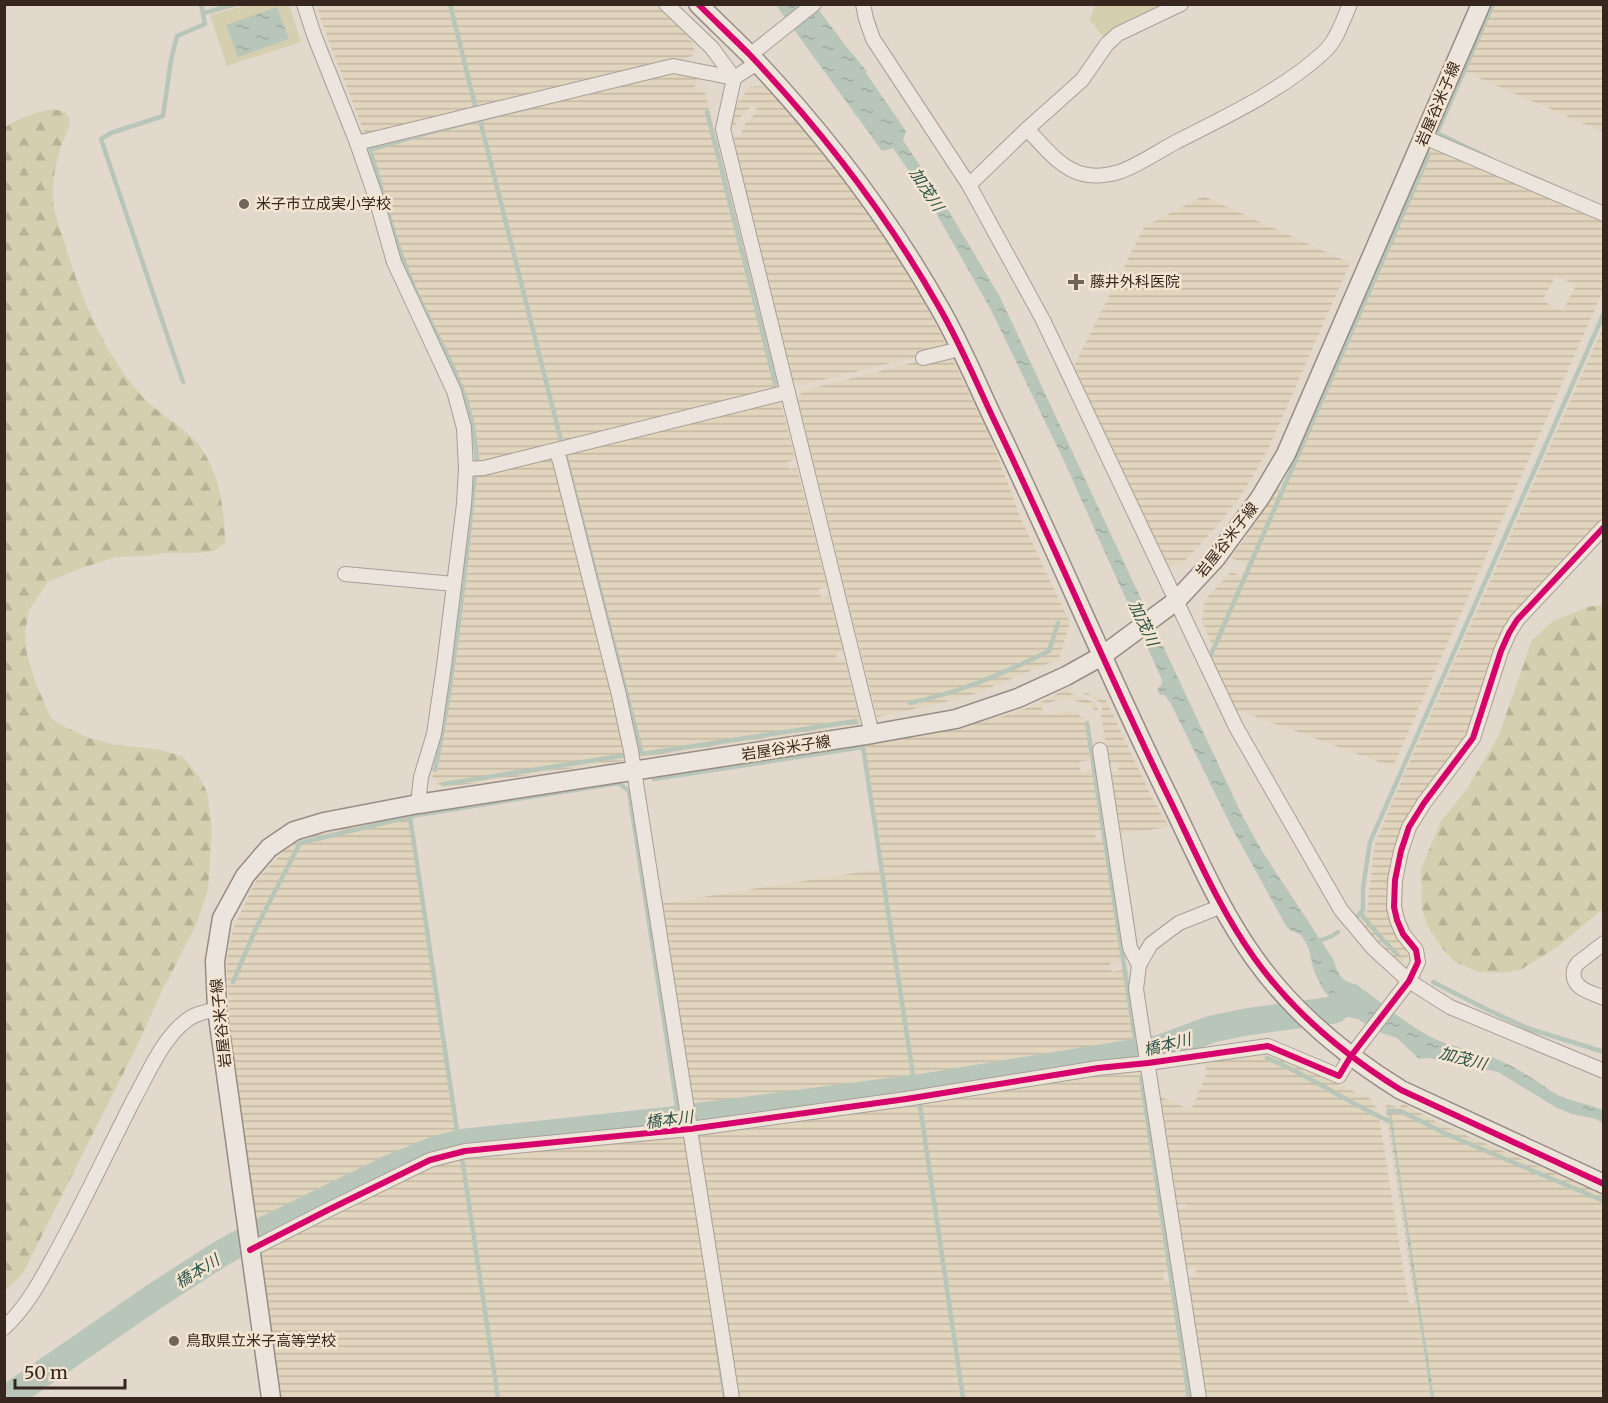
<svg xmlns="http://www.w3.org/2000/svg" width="1608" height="1403" font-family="Merriweather,'Noto Sans JP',serif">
<defs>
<pattern id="farmland-rules" width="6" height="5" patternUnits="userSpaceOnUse" patternTransform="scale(1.5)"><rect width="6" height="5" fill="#e2d5bd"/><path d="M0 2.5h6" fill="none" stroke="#c2b7a2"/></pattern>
<pattern id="forest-firs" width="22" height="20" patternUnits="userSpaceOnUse" patternTransform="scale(1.5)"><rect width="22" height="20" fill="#d5cfaf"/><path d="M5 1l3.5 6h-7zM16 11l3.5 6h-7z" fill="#b7b296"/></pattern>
<pattern id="water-ripples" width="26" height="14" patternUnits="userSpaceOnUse" patternTransform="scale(1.5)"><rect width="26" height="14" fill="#b8c6ba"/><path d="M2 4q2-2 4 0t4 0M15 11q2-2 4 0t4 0" fill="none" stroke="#9faa9f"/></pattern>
</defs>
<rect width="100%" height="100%" fill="#e3d8cc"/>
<!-- farmland -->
<g fill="url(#farmland-rules)" fill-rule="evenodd">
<polygon points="316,5 659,5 691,40 695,52 692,56 676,61 374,136 365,134 328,39"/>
<polygon points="1491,5 1603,5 1603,132 1463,71"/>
<polygon points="675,71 698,77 694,88 705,92 778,386 776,386 771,393 479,465 474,460 474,447 463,398 404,269 367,148 376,143"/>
<polygon points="758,86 766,87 773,93 842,174 876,223 914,283 947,346 922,355 802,385 793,383 740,172 734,137 740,136 743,126 758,111 753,105 739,118 734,128 731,129 732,113 736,104 750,87"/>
<path d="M1433 146 1603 219V291L1393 767 1235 709 1208 656 1212 645 1202 621 1205 600 1231 572 1242 576 1247 564 1231 558 1257 521 1278 486 1281 487 1429 148 1432 150ZM1556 276 1576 285 1563 311 1542 301Z"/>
<polygon points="1203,196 1350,263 1271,443 1258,468 1239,498 1218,525 1182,564 1167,566 1074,366 1144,227"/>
<polygon points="1603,327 1603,517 1524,605 1463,749 1392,867 1410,954 1400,964 1359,923 1367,911 1374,846 1405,772"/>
<polygon points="952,357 990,437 1022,521 1070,623 1059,659 974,694 933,705 877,717 798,399 802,391 923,360"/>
<polygon points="774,400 781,403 795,459 787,462 789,469 797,468 827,587 819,589 821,598 829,596 843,651 836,653 837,661 845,660 859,716 861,717 859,724 637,758 561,452"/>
<polygon points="556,457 629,760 442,788 430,774 440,733 452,659 468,519 471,475 479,471"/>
<polygon points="1071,687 1072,689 1067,692 1096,703 1098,707 1097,712 1089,705 1064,697 1042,706 1043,715 1074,711 1089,723 1095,759 1079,762 1081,772 1096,769 1106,829 1095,831 1096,841 1107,840 1126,961 1110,963 1112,972 1127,969 1139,1044 1061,1059 904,1084 698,1111 692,1110 658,904 880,869 862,744 967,727 967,725 1007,715 1030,707"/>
<polygon points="1078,690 1106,700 1152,798 1169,827 1120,834 1111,772 1118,771 1117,762 1109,762 1101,715 1102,706 1098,701"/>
<polygon points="411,812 462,1149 259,1240 256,1225 258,1222 253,1206 230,1028 227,969 228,949 234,927 252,888 258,878 282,853 290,842 301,838 357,823"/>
<polygon points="1255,1051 1270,1053 1371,1099 1378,1110 1409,1305 1415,1303 1385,1107 1387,1104 1400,1108 1402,1103 1442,1125 1603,1194 1603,1398 1206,1398 1188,1279 1197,1276 1195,1267 1186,1268 1178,1209 1187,1207 1187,1204 1176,1205 1161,1097 1191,1110 1207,1072 1201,1059"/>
<polygon points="1141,1068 1143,1075 1173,1270 1163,1272 1164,1282 1175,1281 1193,1398 733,1398 696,1132"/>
<polygon points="686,1134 729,1398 280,1398 260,1253 267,1249 266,1248 446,1159"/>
</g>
<!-- forest -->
<g fill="url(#forest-firs)">
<path d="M53 109 65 112 70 119C69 130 64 139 60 149 55 167 51 189 54 208 56 218 60 228 63 238 79 293 102 349 139 393 150 407 171 419 185 431 218 459 224 501 225 543L214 551 198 553H165L148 556 116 557 79 569 48 582 29 610 25 633 27 654 36 684 51 718 67 728 89 738 117 745 157 749 182 756 198 775 207 792 212 828 208 889 196 925 160 995 139 1042 22 1275 5 1291 4 128C19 117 36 113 53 109Z"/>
<polygon points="1603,605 1603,909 1556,948 1520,970 1502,973 1478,972 1455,962 1442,948 1428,927 1422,909 1421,869 1441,821 1467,789 1499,735 1532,640 1553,621 1588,607"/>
</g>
<!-- park -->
<g fill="#d5cfaf">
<polygon points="247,5 289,5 301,42 227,66 210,15"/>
<polygon points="1095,5 1163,5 1116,26 1104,38 1090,20"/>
</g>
<!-- water -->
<g fill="url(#water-ripples)">
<path d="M776 5H815L852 54H853L867 72 866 73 906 131 903 140 938 193 1000 297 1243 817 1262 851 1333 959C1342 987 1347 978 1367 992 1388 1008 1408 1025 1431 1037 1453 1048 1478 1051 1501 1061 1516 1068 1531 1077 1544 1086 1548 1089 1552 1092 1556 1094 1571 1102 1588 1103 1603 1110V1123L1596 1119 1572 1114 1557 1108 1498 1072 1429 1058 1419 1059 1397 1038 1376 1031 1358 1019 1344 1016 1322 988 1314 971 1309 950 1305 941 1301 935 1290 930 1286 926 1232 828 1171 704 1165 695H1160L1157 690 1161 685 1162 680 1065 463 991 310 928 199 893 148 882 151Z"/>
<polygon points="277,7 289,39 238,57 226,25"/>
<polygon points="1390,1108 1434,1398 1431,1398 1388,1109"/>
</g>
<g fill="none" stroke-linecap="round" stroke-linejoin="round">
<!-- stream -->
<g stroke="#b8c6ba" stroke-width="4.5">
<polyline points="450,4 476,109"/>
<polyline points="204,13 236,4"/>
<polyline points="707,112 775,383"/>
<polyline points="480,120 561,441"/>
<polyline points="372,149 431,132 543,104"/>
<path d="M370 150C384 194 394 242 413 285 431 327 456 365 469 410 474 426 475 443 477 459"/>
<polyline points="1489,158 1437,133 1493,4"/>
<polyline points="183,382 101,139 111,133 163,116 171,60 177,36 205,24 201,4"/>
<polyline points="565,454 642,754 856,721"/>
<polyline points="1210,657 1429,154"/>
<path d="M910 703C961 692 1002 674 1049 651L1058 623"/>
<polyline points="1087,723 1137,1051"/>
<path d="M435 770C455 673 465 573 475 474"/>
<polyline points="654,779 863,747 915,1088"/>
<polyline points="444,784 627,755"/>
<polyline points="410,817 459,1144"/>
<polyline points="1360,913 1384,941 1398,955"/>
<polyline points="1357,917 1363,910 1363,888 1370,842 1604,313"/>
<polyline points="1316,942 1332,936 1338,932"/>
<polyline points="233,982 257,926 300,843 417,815 619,783 629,791 679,1119"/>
<polyline points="1433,982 1486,1009 1527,1028 1604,1052"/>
<path d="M1267 1058C1310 1076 1349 1103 1391 1122"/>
<polyline points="1141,1077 1189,1398"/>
<polyline points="920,1106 963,1398"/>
<polyline points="1390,1114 1389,1111 1401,1111 1444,1133 1604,1201"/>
<polyline points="462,1158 498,1398"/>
<polyline points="716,1339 725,1398"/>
</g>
<!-- river -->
<polyline stroke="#b8c6ba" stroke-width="27" points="7,1398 155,1296 220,1254 262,1231 388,1169 432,1151 445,1147 466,1142 663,1121 924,1087 1161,1048 1212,1029 1246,1022 1334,1010 1351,997"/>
<defs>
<g id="street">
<polyline points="304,4 314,35 357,143 375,195 394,262 454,391 464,428 466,469 464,504 444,666 434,734 421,777 418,804"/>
<polyline points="666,4 712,48 734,78"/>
<polyline points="863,4 866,19 873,39 969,185 1043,320 1236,727 1341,910 1373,948 1409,981 1450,1007 1604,1071"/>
<polyline points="750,55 814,4"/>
<polyline points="757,63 734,78 723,129 872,734"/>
<path d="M1027 129C1043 145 1060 169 1083 174 1094 177 1109 175 1119 172 1139 165 1157 152 1176 142 1225 117 1283 90 1324 52 1337 40 1343 20 1350 4"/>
<polyline points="1424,137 1604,214"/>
<polyline points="357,143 673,66 734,78"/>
<polyline points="969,185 1027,129 1082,80 1107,44 1118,34 1181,4"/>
<polyline points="923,358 960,349"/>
<polyline points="556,450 560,461 619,695 631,751 732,1398"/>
<polyline points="466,469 484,468 788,392"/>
<polyline points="345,574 454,584"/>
<polyline points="1100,750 1130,948 1139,965 1136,989 1199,1398"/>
<path d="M1604 943 1578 963C1574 968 1573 971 1574 978 1577 990 1593 993 1604 998"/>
<polyline points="1139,965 1151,944 1179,923 1222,906"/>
<polyline points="250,1250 326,1211 430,1160 465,1151 690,1129 906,1099 1098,1068 1148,1063 1268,1046 1339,1076 1351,1056 1409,981 1418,962 1416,950 1403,934 1397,920 1394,907 1395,880 1401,851 1409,827 1424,803 1473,738 1501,651 1509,633 1517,620 1604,527"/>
<path d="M4 1328C29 1305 44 1274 60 1245 86 1197 109 1148 134 1099 149 1072 162 1039 187 1020 196 1013 206 1012 217 1009"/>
</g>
<g id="secondary">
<path d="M698 4C715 21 733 38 750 55 823 132 887 215 939 307 960 343 976 382 994 420 1054 544 1107 672 1168 796 1195 851 1219 909 1255 959 1293 1012 1346 1056 1401 1090L1604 1184"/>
<polyline points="271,1398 217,1009 215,961 222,918 245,876 269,848 294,831 324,822 418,804 872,734 956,719 1018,698 1066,676 1102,656 1176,601 1216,558 1260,498 1286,454 1481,4"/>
</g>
</defs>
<!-- street casing -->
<use href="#street" stroke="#a89e96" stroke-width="16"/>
<!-- secondary casing -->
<use href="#secondary" stroke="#988d85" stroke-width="21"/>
<!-- street -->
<use href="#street" stroke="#ebe5de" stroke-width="14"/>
<!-- secondary -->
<use href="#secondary" stroke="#ebe5de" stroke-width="18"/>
<defs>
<g id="cycleway">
<path d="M698 4C715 21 733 38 750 55 823 132 887 215 939 307 960 343 976 382 994 420 1054 544 1107 672 1168 796 1195 851 1219 909 1255 959 1293 1012 1346 1056 1401 1090L1604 1184"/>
<polyline points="250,1250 326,1211 430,1160 465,1151 690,1129 906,1099 1098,1068 1148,1063 1268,1046 1339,1076 1351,1056 1409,981 1418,962 1416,950 1403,934 1397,920 1394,907 1395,880 1401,851 1409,827 1424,803 1473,738 1501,651 1509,633 1517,620 1604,527"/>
</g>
</defs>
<!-- cycleway casing -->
<use href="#cycleway" stroke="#f3e5d2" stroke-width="10"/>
<!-- cycleway -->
<use href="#cycleway" stroke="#d6006c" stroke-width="6"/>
</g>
<!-- markers -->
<g fill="#73645b" stroke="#f3e5d2" stroke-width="2">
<circle cx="244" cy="204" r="6"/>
<path d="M1073 273h6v6h6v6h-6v6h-6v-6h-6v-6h6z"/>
<circle cx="174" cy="1341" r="6"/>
</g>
<g text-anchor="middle" stroke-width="5" stroke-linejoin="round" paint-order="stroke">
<!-- street labels -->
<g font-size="15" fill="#36261e" stroke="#f3e5d2">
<text transform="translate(1438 104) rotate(-67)" y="5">岩屋谷米子線</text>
<text transform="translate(1227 540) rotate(-52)" y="5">岩屋谷米子線</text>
<text transform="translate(786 748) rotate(-9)" y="5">岩屋谷米子線</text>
<text transform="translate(221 1023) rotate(-96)" y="5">岩屋谷米子線</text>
</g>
<!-- poi labels -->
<g font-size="15" fill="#36261e" stroke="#f3e5d2" text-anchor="start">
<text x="256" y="209">米子市立成実小学校</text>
<text x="1090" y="287">藤井外科医院</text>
<text x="186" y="1346">鳥取県立米子高等学校</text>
</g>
<!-- water labels -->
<g font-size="16" font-style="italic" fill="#2e554c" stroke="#f3e5d2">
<text transform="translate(927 189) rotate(57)" y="6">加茂川</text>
<text transform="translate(1144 623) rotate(65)" y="6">加茂川</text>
<text transform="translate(1167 1044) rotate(-14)" y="6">橋本川</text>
<text transform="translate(1463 1058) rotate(15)" y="6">加茂川</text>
<text transform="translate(669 1119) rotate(-7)" y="6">橋本川</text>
<text transform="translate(197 1271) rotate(-32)" y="6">橋本川</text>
</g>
</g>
<!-- border -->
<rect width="1608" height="1403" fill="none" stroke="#36261e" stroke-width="12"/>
<!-- scale -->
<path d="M15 1379v9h110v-9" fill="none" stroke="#36261e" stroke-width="3"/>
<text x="24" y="1379" font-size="18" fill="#36261e" stroke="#f3e5d2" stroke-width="4.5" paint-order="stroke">50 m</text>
</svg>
